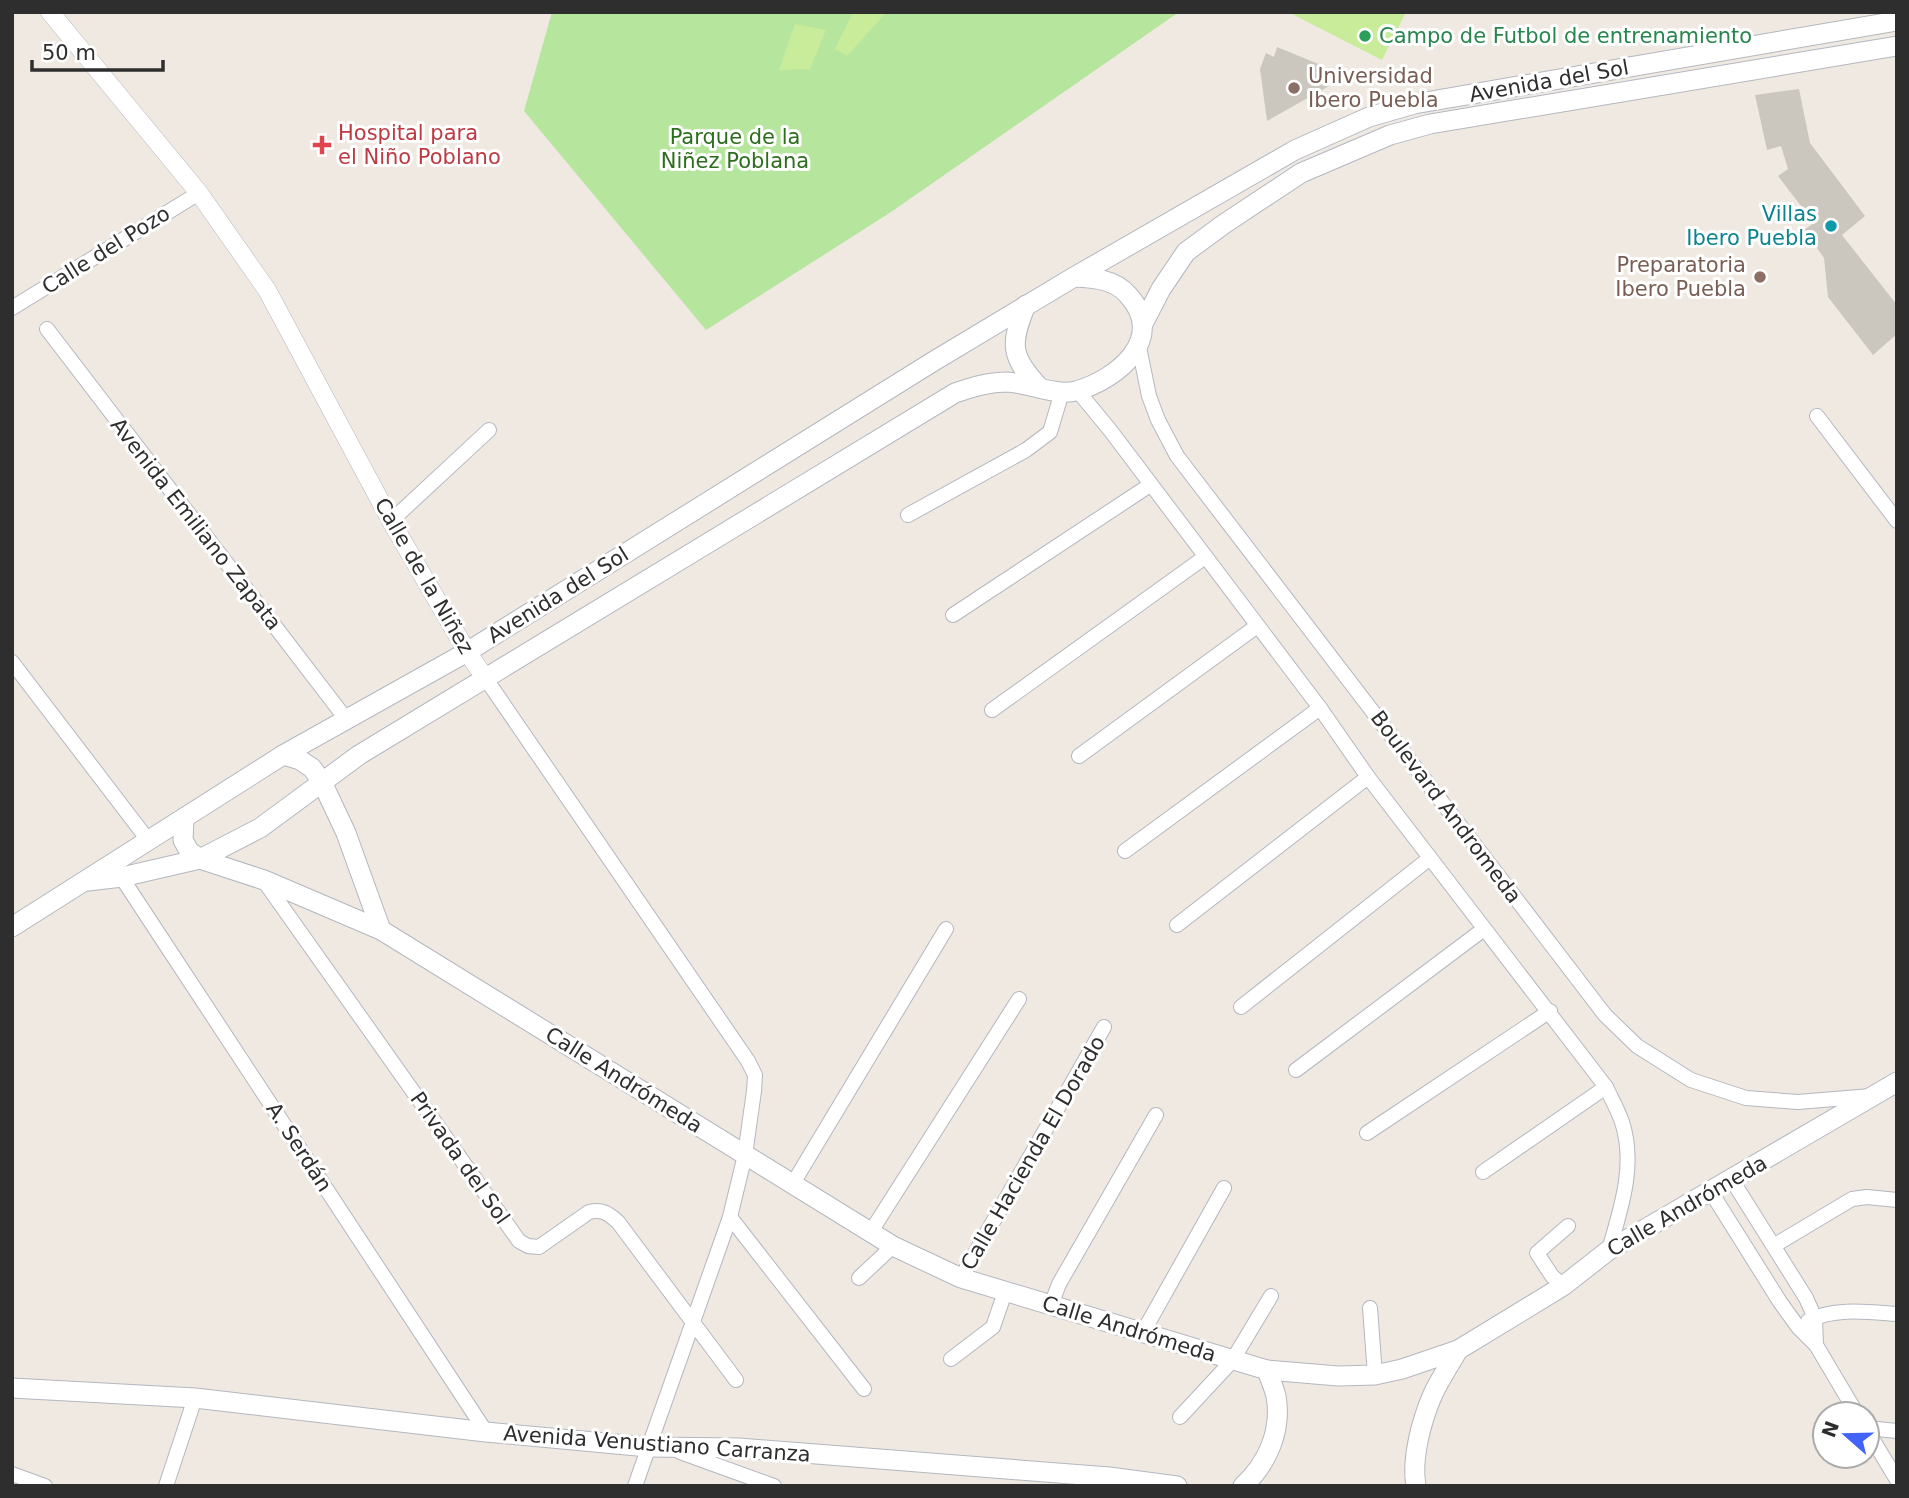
<svg xmlns="http://www.w3.org/2000/svg" width="1909" height="1498" font-family="'DejaVu Sans',sans-serif">
<rect width="100%" height="100%" fill="#efe9e1"/>
<!-- green -->
<polygon fill="#b6e59e" points="552,12 1179,12 891,212 706,330 524,111"/>
<!-- pitch -->
<g fill="#c9ec9a">
<polygon points="853,12 880,12 884,15 847,56 835,49"/>
<polygon points="1288,12 1406,12 1382,60"/>
<polygon points="795,24 826,30 810,69 779,70"/>
</g>
<!-- building -->
<g fill="#cbc7bf">
<polygon points="1277,47 1321,65 1329,86 1267,121 1260,69 1266,53 1274,57"/>
<polygon points="1799,89 1810,143 1865,216 1842,235 1897,305 1897,334 1873,355 1828,297 1824,258 1804,230 1814,223 1778,176 1788,169 1781,146 1767,150 1755,95"/>
</g>
<g fill="none" stroke-linecap="round" stroke-linejoin="round">
<defs>
<g id="minor">
<polyline points="12,308 199,193"/>
<polyline points="47,329 346,719"/>
<polyline points="1139,347 1149,396 1158,420 1177,456 1605,1015 1637,1046 1691,1080 1746,1098 1798,1102 1871,1096"/>
<path d="M1077 390 1110 430 1320 708 1368 777 1606 1087C1611 1098 1618 1110 1622 1122 1636 1165 1621 1208 1609 1250"/>
<polyline points="1817,416 1897,521"/>
<polyline points="908,515 1026,450 1050,432 1062,392"/>
<polyline points="391,521 489,430"/>
<polyline points="953,615 1150,485"/>
<polyline points="12,662 148,840"/>
<polyline points="486,679 748,1061 755,1075 754,1091 745,1155 730,1217 635,1486"/>
<polyline points="992,710 1205,557"/>
<polyline points="1079,756 1257,626"/>
<polyline points="1125,851 1320,708"/>
<polyline points="118,872 486,1432"/>
<path d="M264 881 519 1241 528 1246 539 1247 589 1212C602 1209 608 1213 618 1222L736 1380"/>
<polyline points="1177,925 1368,777"/>
<polyline points="1241,1007 1430,858"/>
<polyline points="1296,1070 1484,929"/>
<polyline points="1367,1133 1550,1011"/>
<polyline points="1483,1172 1606,1087"/>
<polyline points="1732,1180 1806,1298 1815,1318 1816,1345"/>
<polyline points="792,1185 946,929"/>
<polyline points="1711,1192 1780,1302 1798,1327 1816,1345 1857,1414"/>
<polyline points="730,1217 864,1389"/>
<polyline points="870,1233 1019,999"/>
<polyline points="1775,1245 1852,1199 1867,1197 1897,1200"/>
<polyline points="859,1278 893,1246"/>
<polyline points="961,1278 1104,1027"/>
<polyline points="1563,1286 1552,1276 1537,1253 1568,1226"/>
<polyline points="1051,1305 1059,1284 1156,1115"/>
<polyline points="1370,1308 1375,1375"/>
<path d="M1808 1321C1834 1307 1869 1312 1897 1314"/>
<polyline points="1142,1334 1224,1188"/>
<polyline points="951,1359 993,1327 1005,1292"/>
<polyline points="1180,1417 1232,1361 1271,1296"/>
<polyline points="1867,1428 1897,1431"/>
<polyline points="1867,1430 1897,1480"/>
<polyline points="680,1452 774,1486"/>
<polyline points="12,1474 45,1486"/>
<polyline points="166,1486 195,1398"/>
</g>
<polyline id="tertiary" points="50,12 199,193 267,290 391,521 467,652 486,679"/>
<g id="secondary">
<path d="M1026 305C1010 344 1010 356 1039 387"/>
<polyline points="1144,322 1161,289 1186,252 1224,224 1301,173 1390,135 1430,124 1897,46"/>
<polyline points="283,755 300,760 312,768 322,782 346,833 381,930"/>
<polyline points="184,820 183,840 189,851 200,859 264,880 381,930 893,1246 961,1278 1267,1370 1338,1376 1375,1375 1402,1369 1458,1350 1563,1286 1609,1250 1897,1082"/>
<path d="M88 881 122 877 200 859 260 828 359 755 955 393C973 387 988 382 1007 382 1030 383 1054 396 1076 391 1119 379 1167 337 1128 295 1115 279 1093 278 1074 277"/>
<polyline points="12,927 283,755 467,652 934,361 1074,277 1295,150 1369,117 1414,104 1897,21"/>
<polyline points="12,1388 195,1398 486,1432 648,1447 739,1448 1109,1477 1177,1486"/>
<path d="M1243 1486C1268 1463 1282 1430 1276 1396 1274 1388 1270 1379 1267 1370"/>
<path d="M1416 1486C1411 1458 1422 1419 1433 1394 1440 1379 1450 1364 1458 1350"/>
</g>
</defs>
<!-- minor casing -->
<use href="#minor" stroke="#b4b7c1" stroke-width="16"/>
<!-- tertiary casing -->
<use href="#tertiary" stroke="#b4b7c1" stroke-width="19"/>
<!-- secondary casing -->
<use href="#secondary" stroke="#b4b7c1" stroke-width="21"/>
<!-- minor -->
<use href="#minor" stroke="#fff" stroke-width="14"/>
<!-- tertiary -->
<use href="#tertiary" stroke="#fff" stroke-width="18"/>
<!-- secondary -->
<use href="#secondary" stroke="#fff" stroke-width="19"/>
</g>
<!-- markers -->
<circle fill="#2e9e5b" stroke="#fff" stroke-width="2.5" cx="1365" cy="36" r="7"/>
<g fill="#8d6e63" stroke="#fff" stroke-width="2.5">
<circle cx="1294" cy="88" r="7"/>
<circle cx="1760" cy="277" r="7"/>
</g>
<path fill="#e0444e" stroke="#fff" stroke-width="2.5" d="M318.5 134.5h7v7h7v7h-7v7h-7v-7h-7v-7h7z"/>
<circle fill="#0f9aa8" stroke="#fff" stroke-width="2.5" cx="1831" cy="226" r="7"/>
<g text-anchor="middle" stroke-width="6" stroke-linejoin="round" paint-order="stroke">
<!-- leisure labels -->
<g font-size="21" fill="#27864d" stroke="#fff" text-anchor="start">
<text x="1379" y="43">Campo de Futbol de entrenamiento</text>
</g>
<!-- education labels -->
<g font-size="21" fill="#785e54" stroke="#fff" text-anchor="start">
<text x="1308" y="83">Universidad<tspan x="1308" dy="24">Ibero Puebla</tspan></text>
<text x="1746" y="272" text-anchor="end">Preparatoria<tspan x="1746" dy="24">Ibero Puebla</tspan></text>
</g>
<!-- street labels -->
<g font-size="21" fill="#2e2e2e" stroke="#fff">
<text transform="translate(1549 81) rotate(-10)" y="7">Avenida del Sol</text>
<text transform="translate(106 250) rotate(-32)" y="7">Calle del Pozo</text>
<text transform="translate(196 524) rotate(52)" y="7">Avenida Emiliano Zapata</text>
<text transform="translate(424 576) rotate(60)" y="7">Calle de la Niñez</text>
<text transform="translate(558 595) rotate(-32)" y="7">Avenida del Sol</text>
<text transform="translate(1446 807) rotate(53)" y="7">Boulevard Andromeda</text>
<text transform="translate(624 1080) rotate(32)" y="7">Calle Andrómeda</text>
<text transform="translate(299 1147) rotate(57)" y="7">A. Serdán</text>
<text transform="translate(1033 1153) rotate(-60)" y="7">Calle Hacienda El Dorado</text>
<text transform="translate(460 1158) rotate(55)" y="7">Privada del Sol</text>
<text transform="translate(1687 1206) rotate(-30)" y="7">Calle Andrómeda</text>
<text transform="translate(1129 1329) rotate(17)" y="7">Calle Andrómeda</text>
<text transform="translate(657 1444) rotate(4)" y="7">Avenida Venustiano Carranza</text>
</g>
<!-- health labels -->
<g font-size="21" fill="#be3a42" stroke="#fff" text-anchor="start">
<text x="338" y="140">Hospital para<tspan x="338" dy="24">el Niño Poblano</tspan></text>
</g>
<!-- park labels -->
<g font-size="21" fill="#2c6e1b" stroke="#fff">
<text x="735" y="144">Parque de la<tspan x="735" dy="24">Niñez Poblana</tspan></text>
</g>
<!-- culture labels -->
<g font-size="21" fill="#0d838f" stroke="#fff" text-anchor="end">
<text x="1817" y="221">Villas<tspan x="1817" dy="24">Ibero Puebla</tspan></text>
</g>
</g>
<!-- border -->
<rect width="1909" height="1498" fill="none" stroke="#2e2e2e" stroke-width="28"/>
<!-- north arrow -->
<g transform="translate(1846 1435) rotate(290)"><circle r="33" fill="#ffffff" stroke="#ababab" stroke-width="2"/>
<path d="M0-5L12 26L0 18L-12 26Z" fill="#4264fb"/>
<text y="-10" font-size="19" font-weight="bold" text-anchor="middle" fill="#2e2e2e">N</text>
</g>
<!-- scale -->
<path d="M32 60v10h131v-10" fill="none" stroke="#2e2e2e" stroke-width="3.5"/>
<text x="42" y="60" font-size="21" fill="#2e2e2e" stroke="#ffffff" stroke-width="5" paint-order="stroke">50 m</text>
</svg>
